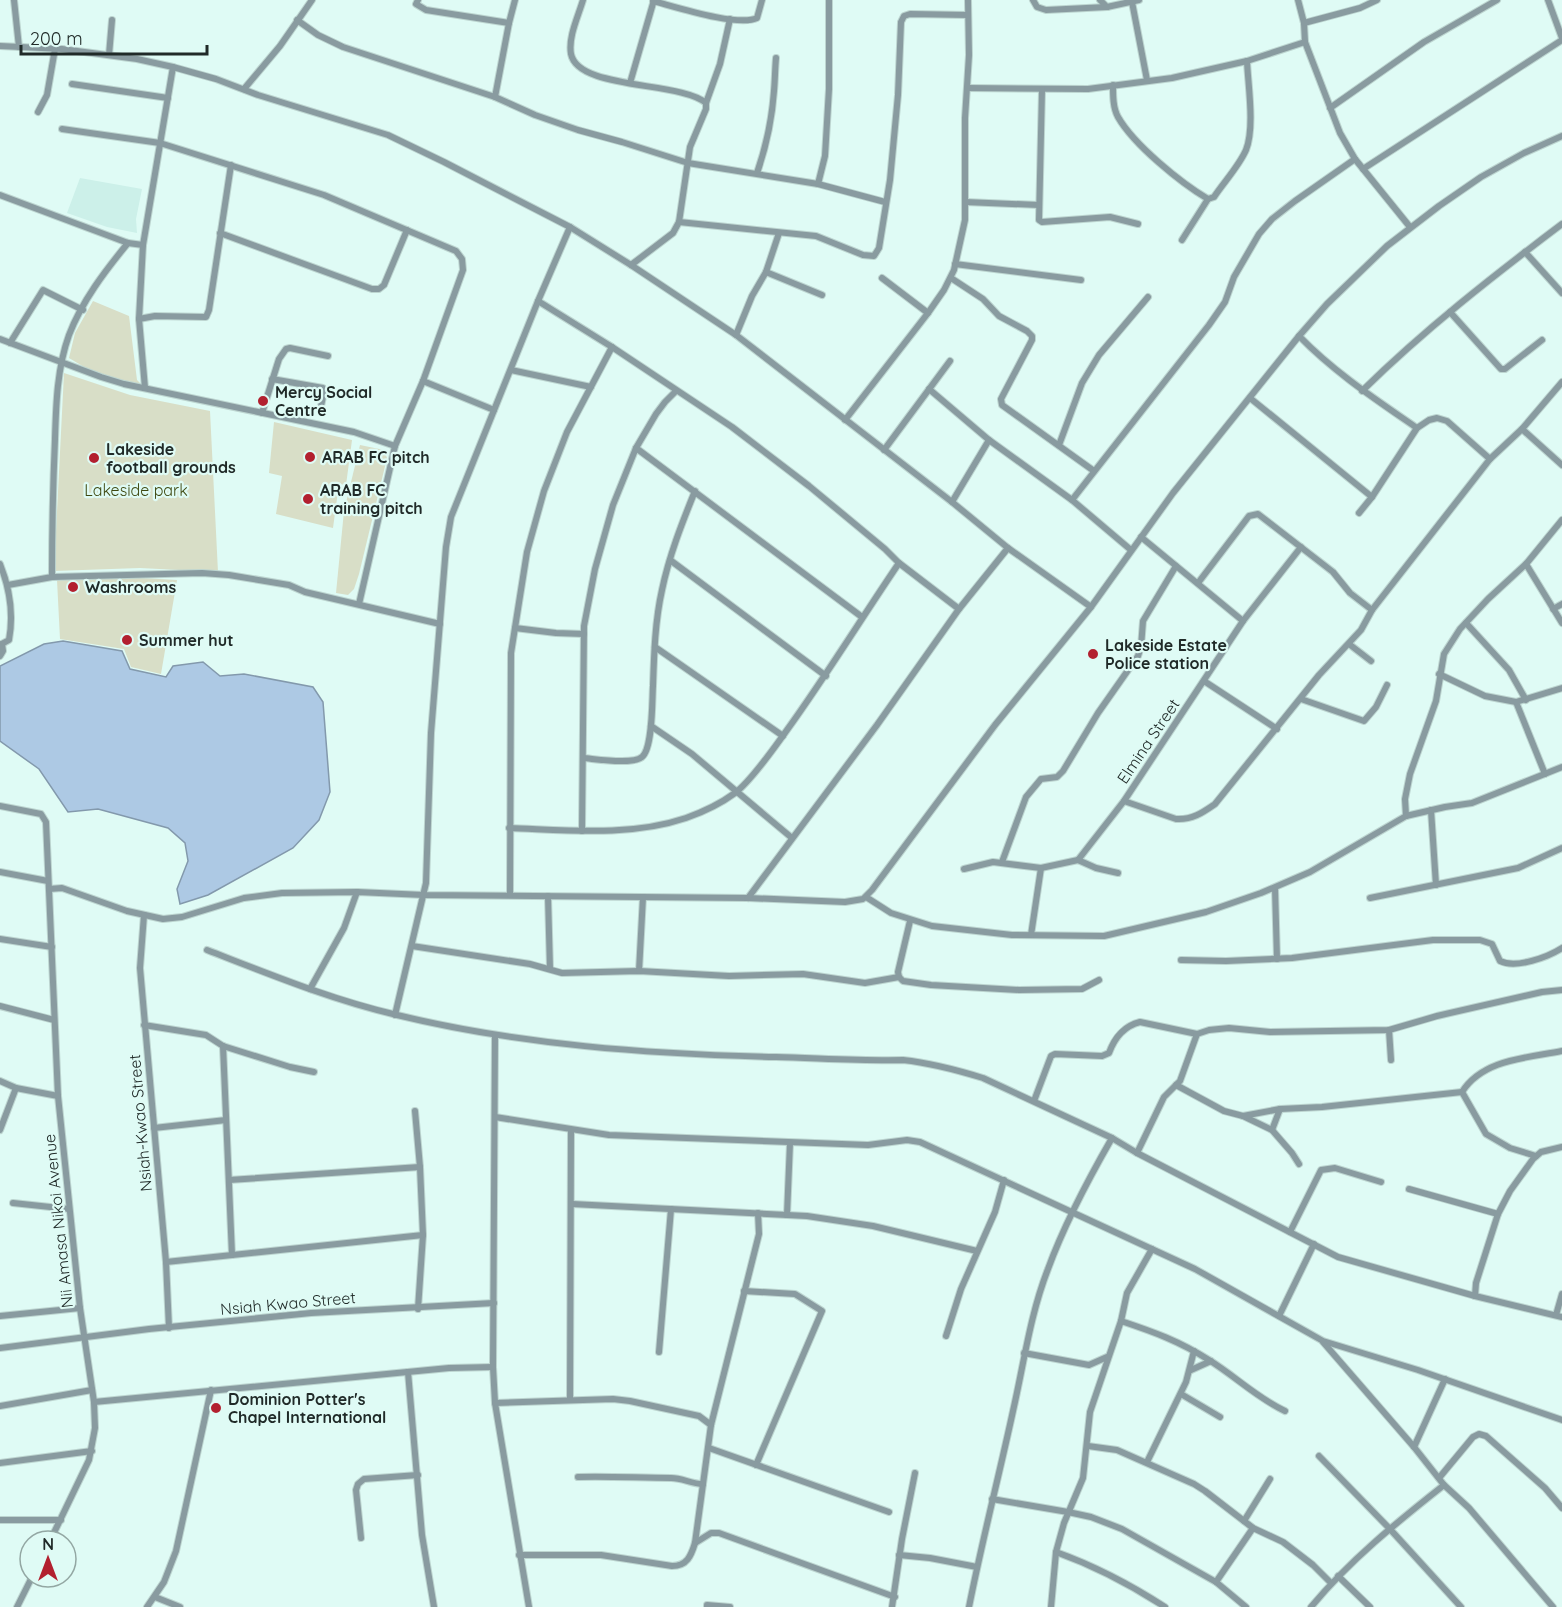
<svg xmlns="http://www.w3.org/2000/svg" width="1562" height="1607" font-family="Quicksand,sans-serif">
<rect width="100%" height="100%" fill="#dffbf5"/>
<!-- built -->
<polygon fill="#ccf0e9" points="80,178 142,189 136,219 137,233 107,227 67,213"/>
<!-- green -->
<g fill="#d8dec7">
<polygon points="93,301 129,316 137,380 145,388 101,377 69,358 75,333"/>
<polygon points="64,373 130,395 210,411 218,572 140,568 54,571"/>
<polygon points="274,422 352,440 346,485 339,484 333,528 276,514 282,476 269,473"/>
<polygon points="360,445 384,450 387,458 359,574 354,589 348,595 336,593 344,511"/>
<polygon points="122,577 177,580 161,674 131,667 124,649 60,639 57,580"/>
</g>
<!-- water -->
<polygon fill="#adc9e4" stroke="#8399ac" stroke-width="1.5" points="63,641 122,651 130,669 166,677 173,666 203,662 220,676 244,674 313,687 323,702 330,792 319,820 293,848 208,895 180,904 177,889 188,861 185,843 168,828 98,809 68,812 39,769 0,741 0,666 44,644"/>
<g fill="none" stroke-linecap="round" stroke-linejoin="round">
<defs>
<g id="minor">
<polyline points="14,0 19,47"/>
<polyline points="418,0 416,4 426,10 509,23"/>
<path d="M583 0C578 17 568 37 571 54 578 90 680 81 706 103"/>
<polyline points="1033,0 1037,7 1046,10 1107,7"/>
<polyline points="1100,0 1107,7 1139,0"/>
<polyline points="1298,0 1304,23 1305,42 1340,133 1355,159 1410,227"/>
<polyline points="1548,0 1562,38"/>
<path d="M653 1C676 7 738 27 757 18L762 0"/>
<polyline points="1132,2 1147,80"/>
<polyline points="297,20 318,35 343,47 495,97 535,115 578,130 622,142 688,163 818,184 885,202"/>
<polyline points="1304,23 1360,8 1377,0"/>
<polyline points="0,46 62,49 137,59 173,67 216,79 258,95 388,135 444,162 570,227 631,265 736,335 952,502 1008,548 1091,607"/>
<polyline points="109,55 112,20"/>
<polyline points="630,83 654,0"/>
<polyline points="72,84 168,98"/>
<path d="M1113 85C1113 96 1113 108 1118 117 1134 145 1181 183 1208 199"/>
<polyline points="967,88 1088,89 1172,78 1247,61 1305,42"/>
<polyline points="244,89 280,46 312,0"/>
<polyline points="1042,90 1039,220 1042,222 1110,217 1138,224"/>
<polyline points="495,97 509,23 515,0"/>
<polyline points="1330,108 1424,42 1497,0"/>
<polyline points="38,112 47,95 55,49"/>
<polyline points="62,129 160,143 324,195 456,251 462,259 463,270 423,381 395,446 359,604"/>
<polyline points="1363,169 1562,40"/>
<path d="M757 173C766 147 772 119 774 91 775 80 775 69 776 58"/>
<polyline points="818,184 825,156 829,89 829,0"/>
<polyline points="0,195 128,243 143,245"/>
<polyline points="965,202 1039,205"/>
<polyline points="679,222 816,236 863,255 874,256 879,248 890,180 898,95 901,22 904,16 910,14 968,15"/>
<polyline points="220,233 372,289 379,289 384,285 407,230"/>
<path d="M1182 240 1208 199 1214 197C1224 182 1239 166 1246 150 1255 127 1248 85 1247 61"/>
<polyline points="1525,252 1562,293"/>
<polyline points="955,264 1081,280"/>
<polyline points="631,265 673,233 679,222 690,147 706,109 706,103 720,64 730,19"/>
<polyline points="766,272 822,295"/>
<polyline points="882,278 928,313"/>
<polyline points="951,278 983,299 999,316 1027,331 1032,336 1032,340 1001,399 1002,405 1094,471"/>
<polyline points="538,301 612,347 732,427 809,486 885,549 899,563 959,609"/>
<polyline points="1450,312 1501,369 1505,369 1542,340"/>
<polyline points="139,319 155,316 206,317 209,310 231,165"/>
<polyline points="736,335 752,296 766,272 779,233"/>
<path d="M1299 336C1334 372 1375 399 1417 428"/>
<polyline points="0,339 101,377 124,384 354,432 395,446"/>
<polyline points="10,343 43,290 83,310"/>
<polyline points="511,370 591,387"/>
<polyline points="272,379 323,388 324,392 320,411"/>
<polyline points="423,381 494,410"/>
<polyline points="145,388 139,319 143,245 173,67"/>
<polyline points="929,389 989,440 1072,500 1131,550"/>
<path d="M1362 391C1424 330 1493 276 1562 224"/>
<polyline points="1250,398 1372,497"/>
<polyline points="262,413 279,359 286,349 290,348 328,356"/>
<polyline points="845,420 928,313 944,290 954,270 965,220 965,118 969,55 968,0"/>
<polyline points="1522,429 1562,465"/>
<polyline points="1059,445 1082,383 1099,355 1148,297"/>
<polyline points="636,448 862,617"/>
<polyline points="884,450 950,361"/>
<polyline points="1072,500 1209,325 1225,302 1234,277 1259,234 1272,219 1295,201 1355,159"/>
<polyline points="952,502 989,440"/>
<polyline points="1359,513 1372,497 1417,428 1429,420 1437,418 1447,421 1490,459"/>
<polyline points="1141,537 1243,621"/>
<polyline points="670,560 826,676"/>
<path d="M0 564C10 589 14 613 9 640L0 645"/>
<polyline points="1526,564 1562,623"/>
<path d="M52 577C52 531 53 485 55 439 56 405 57 368 69 335 82 301 105 271 128 243"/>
<polyline points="1198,583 1249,516 1258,514 1333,572 1350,593 1372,610"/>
<polyline points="8,585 52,577 202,573 229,575 289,585 305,592 440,624"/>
<polyline points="1553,609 1562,604"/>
<polyline points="1466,623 1509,670 1526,700"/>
<polyline points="515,628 556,633 584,634"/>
<polyline points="1349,644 1371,661"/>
<polyline points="655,647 783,736"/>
<polyline points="0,656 3,651 2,644"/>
<polyline points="1439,674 1485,696 1516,702"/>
<polyline points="1204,681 1277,729"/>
<polyline points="1301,699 1364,721 1376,707 1387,685"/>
<polyline points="651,726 692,754 792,838"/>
<path d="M583 758C596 759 633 765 642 757 653 748 652 700 653 686 654 655 655 621 662 590 669 556 682 523 695 491"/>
<polyline points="1545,774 1516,702 1562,688"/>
<path d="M1124 801 1176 819C1192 820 1202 813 1215 804L1319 675 1361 630 1372 610 1490 459 1522 429 1562 382"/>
<polyline points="0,806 41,814 46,822 58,1096 80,1308 94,1402 95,1428 89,1460 50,1541"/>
<polyline points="1431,810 1436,885"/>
<polyline points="1406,816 1405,799 1410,774 1436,701 1444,654 1460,629 1488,599 1526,564 1562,520"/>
<path d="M509 828C567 830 630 837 686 818 703 812 720 804 735 793 751 781 775 747 787 730 826 676 861 619 899 563"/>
<polyline points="582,831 584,626 595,569 613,505 636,448 656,414 665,402 676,391"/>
<polyline points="1078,860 1124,801 1243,621 1301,547"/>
<polyline points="1002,862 1026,797 1041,779 1057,777 1063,771 1098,713 1138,656 1141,647 1143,621 1176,566"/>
<polyline points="964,869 993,862 1041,868 1078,860 1096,868 1118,873"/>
<polyline points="0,872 48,881"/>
<polyline points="1275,888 1277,959"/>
<polyline points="49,889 62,888 127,911 163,919 182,917 244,898 282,893 357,892 424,895 748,898 845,902 863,899 872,890 995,725 1091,607 1173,493 1299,336 1327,304 1387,246 1439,206 1481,177 1524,153 1562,136"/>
<polyline points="510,895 511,653 527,552 544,491 567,432 612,347"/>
<polyline points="548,896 550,969"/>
<polyline points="866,897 891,913 932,926 1012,935 1104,936 1206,912 1261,893 1310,872 1406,816 1445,807 1472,803 1562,767"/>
<polyline points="748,898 877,725 959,609 1008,548"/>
<polyline points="1370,898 1518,868 1562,848"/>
<polyline points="144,915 140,968 166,1262 169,1328"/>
<polyline points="1031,935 1041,868"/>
<polyline points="0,939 52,947"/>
<polyline points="412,946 530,964 562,973 639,971 729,976 803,974 865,983 899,977 903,981 931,985 1019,990 1082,989 1099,980"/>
<path d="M207 950C269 974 332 1000 397 1015 521 1045 648 1054 776 1057 818 1058 861 1061 903 1060 931 1063 957 1070 983 1078L1112 1138 1137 1153 1338 1257 1475 1296 1562 1317"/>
<path d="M1181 960 1226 961 1292 958 1433 940H1480L1492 944 1500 961C1516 969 1548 957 1562 948"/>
<polyline points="639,971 643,897"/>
<polyline points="899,977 898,972 910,921"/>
<polyline points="310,989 344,928 357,892"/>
<polyline points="0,1006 54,1020"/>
<polyline points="395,1015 426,883 431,733 446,547 451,517 538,301 570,227"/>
<polyline points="144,1025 206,1035 223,1046 290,1067 314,1072"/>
<polyline points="1389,1030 1391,1060"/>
<polyline points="495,1035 493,1367 495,1403 529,1607"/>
<polyline points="223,1046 232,1255"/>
<polyline points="0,1081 16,1088 58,1096"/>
<polyline points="1176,1085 1224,1111 1243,1116 1272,1130 1292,1153 1299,1164"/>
<path d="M1462 1092C1483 1059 1527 1058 1562 1051"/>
<polyline points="1462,1092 1486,1134 1510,1148 1536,1156"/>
<path d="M1034 1101 1051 1056 1055 1054 1102 1056 1109 1053C1114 1039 1124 1026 1140 1022L1197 1034 1209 1030 1229 1028 1270 1032 1389 1030 1437 1016 1542 992 1562 990"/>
<polyline points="415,1111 420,1167 423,1235 418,1309"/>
<polyline points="1243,1116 1280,1109 1322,1107 1462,1092"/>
<polyline points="495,1117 609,1135 868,1145 907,1140 920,1142 1195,1269 1323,1341 1418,1370 1562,1420"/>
<polyline points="154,1128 226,1120"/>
<polyline points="0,1130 16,1088"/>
<polyline points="1272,1130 1280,1109"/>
<polyline points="1137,1153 1164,1097 1180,1081 1197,1034"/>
<polyline points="229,1180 420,1167"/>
<polyline points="1409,1189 1498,1214"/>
<polyline points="13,1203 69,1209"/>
<polyline points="572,1204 807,1216 873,1226 977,1251"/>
<polyline points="787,1215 790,1143"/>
<polyline points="1290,1232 1321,1170 1335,1168 1381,1182"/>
<polyline points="166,1262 423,1235"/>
<polyline points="744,1291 795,1294 822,1311 756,1465"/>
<polyline points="1475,1296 1476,1283 1498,1214 1510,1191 1533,1159 1541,1152 1562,1147"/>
<polyline points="1556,1315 1562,1294"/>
<polyline points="0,1316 80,1308"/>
<polyline points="1279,1316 1314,1244"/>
<path d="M1121 1321C1154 1332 1179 1341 1209 1360 1235 1376 1257 1398 1285 1411"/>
<polyline points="946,1336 961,1289 995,1212 1004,1180"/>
<polyline points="1323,1342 1414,1447 1444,1485 1469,1508 1553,1607"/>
<polyline points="0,1348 149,1329 311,1313 494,1303"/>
<polyline points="659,1352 671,1209"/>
<polyline points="1024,1353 1089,1365 1107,1357"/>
<polyline points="1191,1370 1211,1361"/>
<polyline points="408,1372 422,1535 434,1607"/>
<polyline points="1181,1394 1220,1417"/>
<polyline points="570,1400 571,1130"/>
<polyline points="94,1402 449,1368 493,1367"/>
<polyline points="495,1403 613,1399 630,1401 699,1416 711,1425"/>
<polyline points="0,1406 92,1390"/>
<polyline points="1088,1446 1117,1450 1194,1484 1205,1491 1253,1528 1283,1542 1313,1565 1331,1583"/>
<polyline points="1414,1447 1445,1379"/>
<polyline points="709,1448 889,1512"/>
<polyline points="1319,1456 1389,1528 1461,1607"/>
<polyline points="1147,1462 1186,1382 1194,1351"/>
<polyline points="0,1463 92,1451"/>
<path d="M578 1477C609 1476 640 1478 671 1478 683 1478 691 1484 703 1484"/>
<polyline points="1439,1478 1473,1437 1479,1434 1486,1436 1545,1488 1562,1508"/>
<polyline points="992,1499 1068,1512 1091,1517 1122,1529 1216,1582 1246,1607"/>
<polyline points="0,1520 61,1520"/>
<polyline points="1244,1521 1270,1479"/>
<polyline points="361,1538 356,1490 358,1484 364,1479 418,1475"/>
<polyline points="695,1543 711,1533 719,1533 895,1597"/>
<path d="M1056 1552C1095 1566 1131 1585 1165 1607"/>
<path d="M519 1555H601L672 1566C687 1566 691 1556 695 1543L711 1425 759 1234 758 1213"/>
<polyline points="899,1555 930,1558 977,1567"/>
<polyline points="1338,1576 1370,1607"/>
<polyline points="1216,1582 1253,1528"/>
<polyline points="155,1597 180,1607"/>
<polyline points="17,1607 32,1577"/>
<polyline points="147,1607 164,1582 176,1551 211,1390"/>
<polyline points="707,1607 707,1605 730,1607"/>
<polyline points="892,1607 902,1539 915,1473"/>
<path d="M969 1607C982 1541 999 1476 1013 1411 1024 1363 1030 1315 1048 1269 1064 1225 1089 1178 1112 1138"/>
<polyline points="1051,1607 1056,1552 1064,1523 1083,1478 1090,1412 1121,1321 1127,1293 1152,1249"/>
<path d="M1311 1607C1350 1560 1396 1523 1444 1485"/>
</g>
</defs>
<!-- minor casing -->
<use href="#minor" stroke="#bdd5d0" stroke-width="8"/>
<!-- minor -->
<use href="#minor" stroke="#899ba0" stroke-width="6"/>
</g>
<!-- markers -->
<g fill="#b2202f" stroke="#dffbf5" stroke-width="2">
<circle cx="263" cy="401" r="6"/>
<circle cx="310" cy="457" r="6"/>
<circle cx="94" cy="458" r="6"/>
<circle cx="308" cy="499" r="6"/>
<circle cx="73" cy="587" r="6"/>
<circle cx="127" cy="640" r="6"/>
<circle cx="1093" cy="654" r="6"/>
<circle cx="216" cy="1408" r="6"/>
</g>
<g text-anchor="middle" stroke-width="4.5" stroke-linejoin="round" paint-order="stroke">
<!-- poi labels -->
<g font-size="16" font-weight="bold" fill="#202a28" stroke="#dffbf5" text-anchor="start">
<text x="275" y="398">Mercy Social<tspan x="275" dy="18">Centre</tspan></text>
<text x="106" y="455">Lakeside<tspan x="106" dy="18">football grounds</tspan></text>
<text x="322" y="463">ARAB FC pitch</text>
<text x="320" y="496">ARAB FC<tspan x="320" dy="18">training pitch</tspan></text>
<text x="85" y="593">Washrooms</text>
<text x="139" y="646">Summer hut</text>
<text x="1105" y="651">Lakeside Estate<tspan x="1105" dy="18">Police station</tspan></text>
<text x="228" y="1405">Dominion Potter's<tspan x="228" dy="18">Chapel International</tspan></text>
</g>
<!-- park labels -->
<g font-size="16" fill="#3e480f" stroke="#dffbf5">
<text x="136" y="496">Lakeside park</text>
</g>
<!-- street labels -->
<g font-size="16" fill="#202a28" stroke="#dffbf5">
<text transform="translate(1148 741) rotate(-56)" y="6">Elmina Street</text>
<text transform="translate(140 1123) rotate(-95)" y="6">Nsiah-Kwao Street</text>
<text transform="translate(58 1221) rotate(-96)" y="6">Nii Amasa Nikoi Avenue</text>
<text transform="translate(288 1303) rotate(-5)" y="6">Nsiah Kwao Street</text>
</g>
</g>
<!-- north arrow -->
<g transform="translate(48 1559)"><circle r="28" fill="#dffbf5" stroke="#93a7a3" stroke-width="1.5"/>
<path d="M0-4.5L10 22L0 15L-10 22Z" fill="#b2202f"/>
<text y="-9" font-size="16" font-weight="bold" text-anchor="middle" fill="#202a28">N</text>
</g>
<!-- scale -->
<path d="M21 45v9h186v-9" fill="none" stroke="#202a28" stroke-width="3"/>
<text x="30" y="45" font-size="18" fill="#202a28" stroke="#dffbf5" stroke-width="4.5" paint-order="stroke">200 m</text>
</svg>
